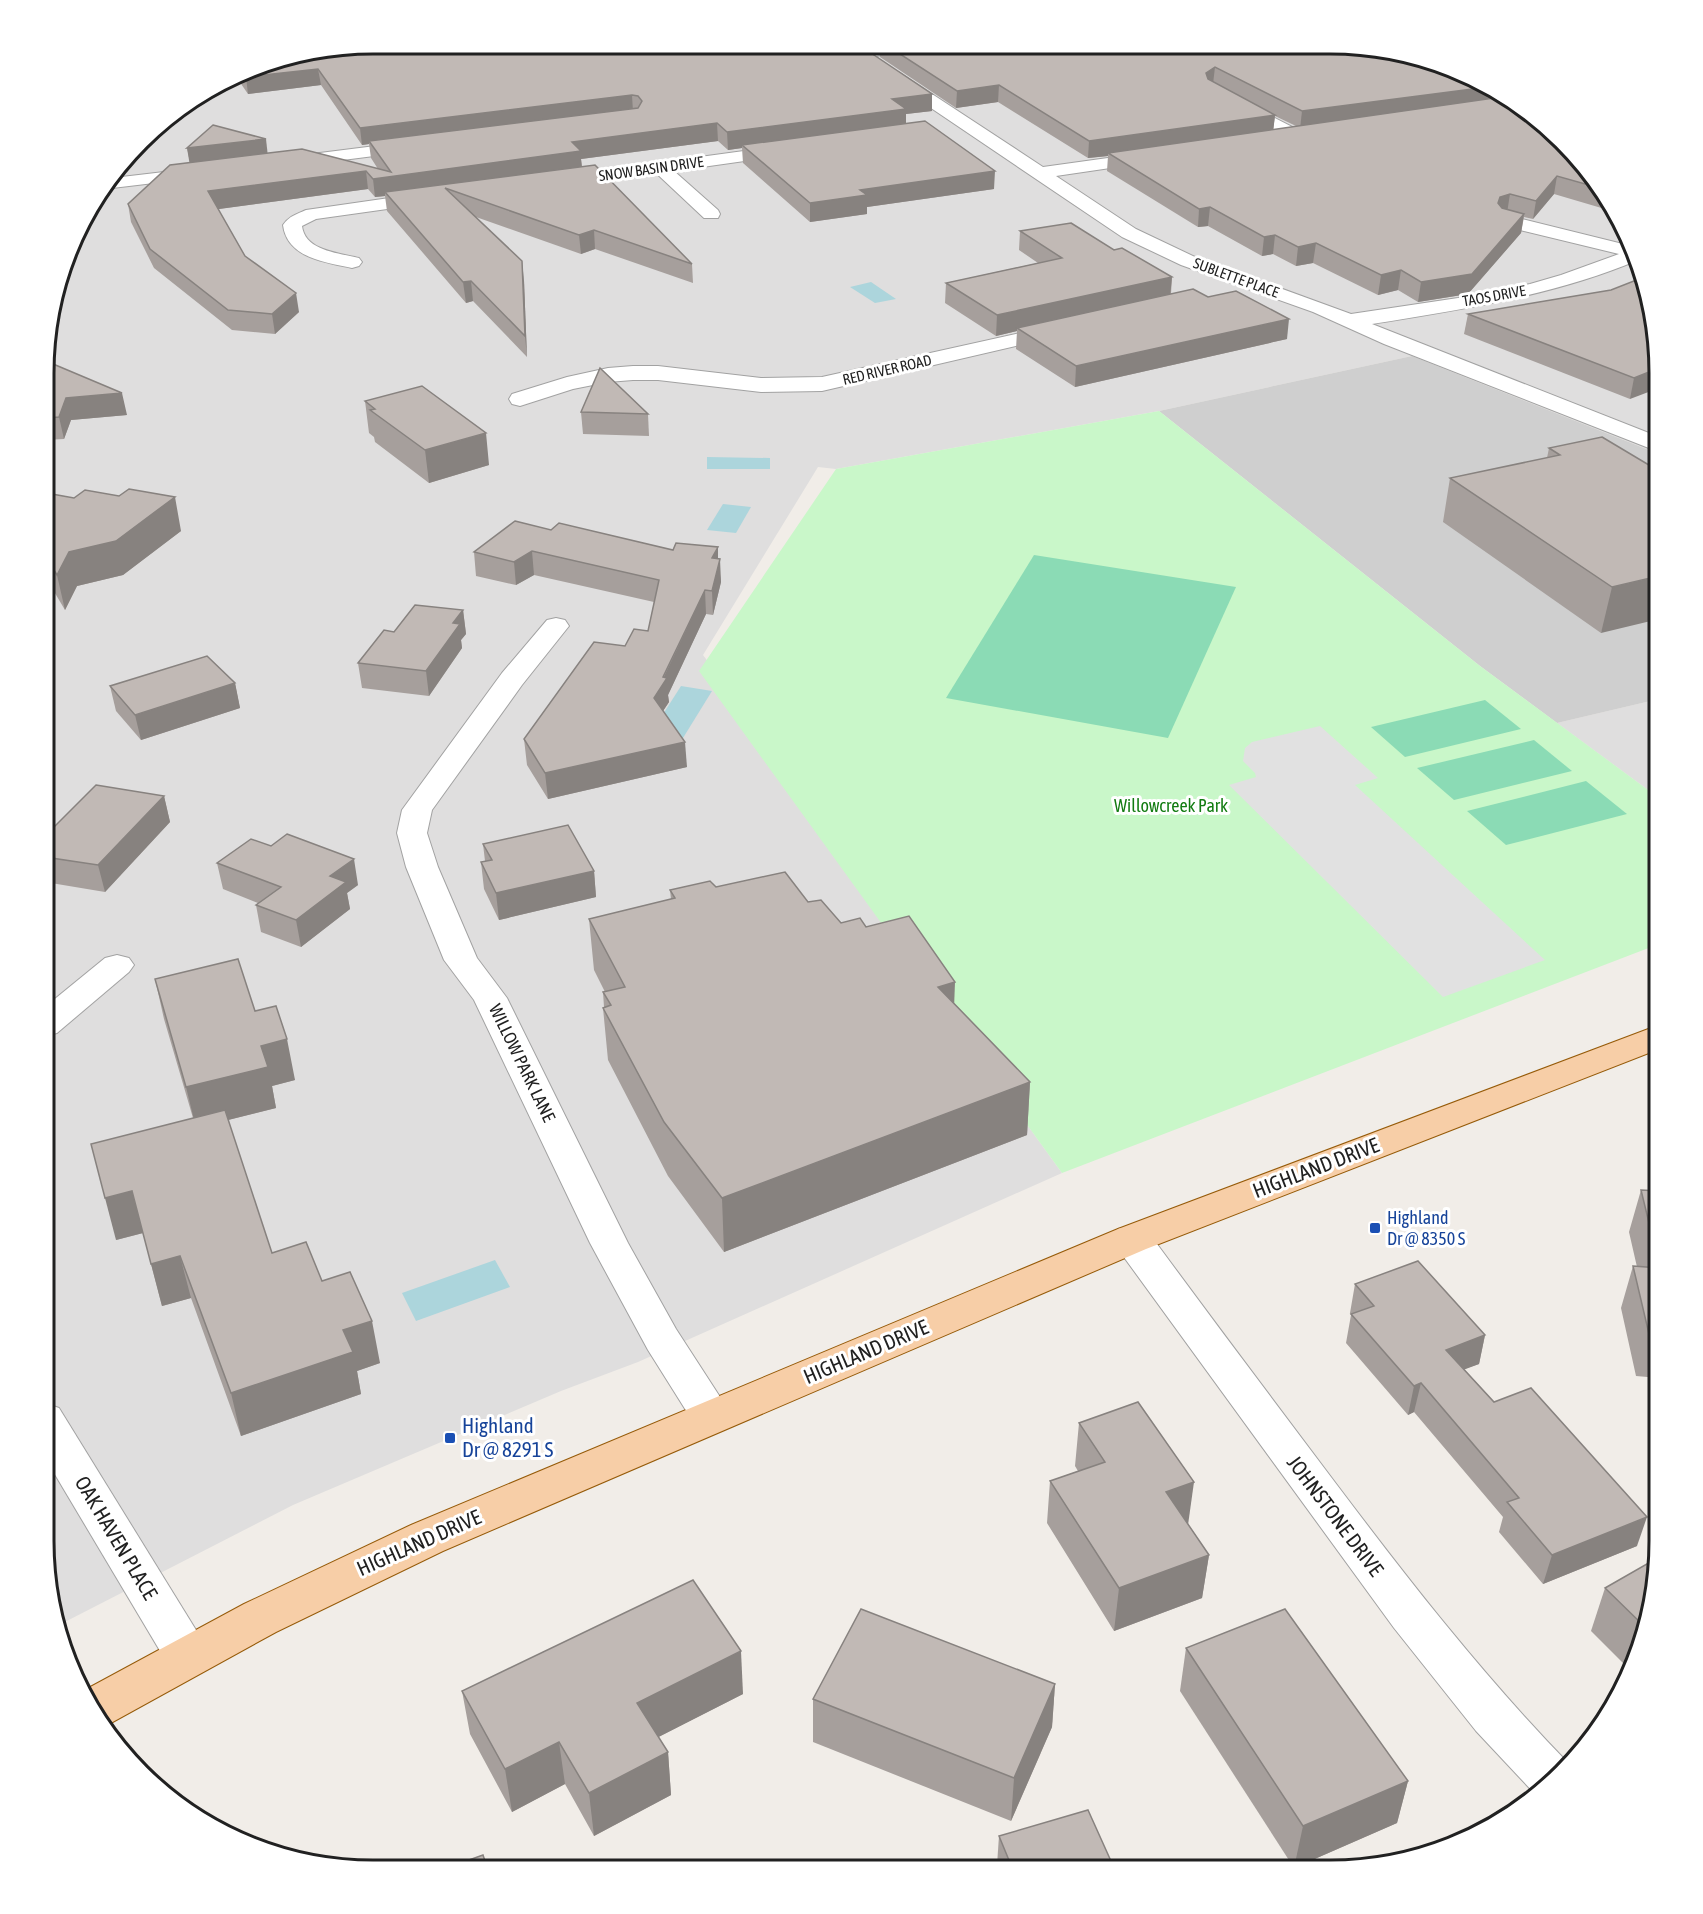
<svg xmlns="http://www.w3.org/2000/svg" width="1703" height="1914" font-family="'Asap Condensed',sans-serif">
<rect width="100%" height="100%" fill="#f1ede8"/>
<!-- residential -->
<g fill="#dfdede">
<polygon points="373,44 1373,46 1604,190 1642,267 1659,352 1659,454 1412,356 1159,411 836,469 818,467 703,655 855,858 838,862 1062,1173 638,1362 561,1391 293,1505 57,1626 44,1562 46,330 87,209 156,125 267,61"/>
<polygon points="1659,699 1659,798 1557,723"/>
</g>
<!-- religious -->
<polygon fill="#cfcfcf" points="1412,356 1659,454 1659,699 1557,723 1480,666 1159,411"/>
<!-- park -->
<polygon fill="#c9f7c9" points="1159,411 1480,666 1659,798 1659,944 1062,1173 699,671 836,469"/>
<!-- pitch -->
<g fill="#8bdbb5">
<polygon points="1034,555 1236,587 1168,738 946,698"/>
<polygon points="1485,700 1521,729 1405,757 1371,727"/>
<polygon points="1534,740 1572,771 1454,800 1417,768"/>
<polygon points="1586,781 1627,814 1506,845 1467,811"/>
</g>
<!-- parking -->
<polygon fill="#e1e1e1" points="1320,726 1378,778 1355,785 1545,960 1443,997 1229,785 1256,777 1255,773 1243,761 1245,748 1252,742"/>
<!-- water -->
<g fill="#acd5dc">
<polygon points="871,282 896,299 875,303 850,287"/>
<polygon points="707,457 770,458 770,469 707,469"/>
<polygon points="723,504 751,507 736,533 707,530"/>
<polygon points="681,686 712,691 683,738 651,733"/>
<polygon points="495,1260 510,1287 416,1321 402,1293"/>
</g>
<g fill="none" stroke-linecap="round" stroke-linejoin="round">
<defs>
<g id="street">
<polygon points="886,45 931,45 923,50 859,58 851,53 859,48"/>
<path d="M894 71 900 73 1043 167 1151 152 1157 153 1160 157 1157 161 1151 162 1056 176 1136 229 1195 257 1351 314 1458 298 1530 284 1561 275 1619 254 1499 225 1497 221 1499 217 1506 215 1631 246 1638 260C1553 296 1463 309 1372 324L1659 437V452L1384 344 1313 312 1181 265 1122 237 888 79 886 76 888 73Z"/>
<polygon points="1234,97 1304,133 1307,137 1304,141 1292,141 1228,105 1226,102 1228,99"/>
<polygon points="415,141 421,142 424,146 421,150 288,167 282,166 279,162 282,158 288,157"/>
<polygon points="788,145 794,146 797,150 794,154 674,171 718,210 720,214 718,218 704,218 656,173 560,186 554,185 551,181 554,177 560,176"/>
<polygon points="198,168 204,169 207,173 204,177 104,189 113,178"/>
<path d="M431 192 437 194 440 198 437 202 316 219 302 226C305 251 339 253 359 258L362 262 359 266 352 268C325 262 287 258 283 225 289 216 297 214 306 210Z"/>
<polygon points="1061,324 1068,326 1071,330 1068,334 822,391 761,392 658,380 633,380 608,382 573,389 520,406 512,404 509,399 512,394 567,377 608,368 633,366 658,366 761,378 822,377"/>
<polygon points="556,618 565,620 569,626 522,685 432,810 427,833 438,867 477,958 507,998 628,1243 676,1329 733,1417 727,1428 712,1433 697,1428 648,1350 590,1243 474,1000 444,960 406,867 397,833 402,810 502,673 547,620"/>
<polygon points="117,955 129,958 134,965 129,972 57,1033 45,1036 45,1007 105,958"/>
<path d="M1132 1226 1146 1229C1209 1315 1273 1400 1337 1485 1410 1582 1485 1678 1570 1765L1536 1795 1476 1731 1394 1628 1118 1249 1113 1239 1118 1229Z"/>
<polygon points="44,1403 59,1408 204,1643 211,1657 204,1671 188,1677 172,1671 44,1456"/>
</g>
<polygon id="primary" points="1659,1025 1659,1049 1146,1249 443,1551 276,1632 109,1724 101,1726 99,1724 83,1691 244,1604 411,1525 1118,1229"/>
</defs>
<!-- street casing -->
<use href="#street" stroke="#a2a2a2" stroke-width="2"/>
<!-- primary casing -->
<use href="#primary" stroke="#965b09" stroke-width="2"/>
<!-- street -->
<use href="#street" fill="#fff" fill-rule="evenodd"/>
<!-- primary -->
<use href="#primary" fill="#f7cea7" fill-rule="evenodd"/>
</g>
<!-- wall -->
<g fill="#a69f9c" fill-rule="evenodd">
<path d="M880 45 1373 46 1513 99 1604 190 1615 212 1554 194 1533 219 1524 217 1521 233 1468 294 1418 302 1398 290 1378 295 1313 263 1296 266 1273 254 1262 256 1208 226 1198 227 1107 171 1108 156 1088 158 998 102 956 108 880 57ZM1275 116 1296 126 1273 130Z"/>
<polygon points="267,61 932,94 932,111 906,114 906,123 994,189 867,207 867,214 810,222 743,163 742,148 728,150 718,141 581,159 582,166 692,264 693,283 595,249 581,254 476,217 524,281 527,357 473,301 466,303 387,211 385,196 375,197 368,189 218,209 245,256 299,312 275,334 232,330 154,268 131,222 128,204 190,162 187,148 268,153 378,169 371,158 369,144 362,145 321,85 248,94 237,78"/>
<polygon points="1020,231 1114,250 1172,277 1171,294 1287,339 1075,387 1016,349 1017,331 996,336 945,303 946,283 1038,263 1019,250"/>
<polygon points="1611,290 1659,352 1630,399 1464,334 1468,314"/>
<polygon points="46,361 127,415 71,420 64,439 46,440"/>
<polygon points="365,401 489,465 429,483 375,442 374,437 369,433"/>
<polygon points="581,412 648,414 649,436 583,434"/>
<polygon points="1549,448 1659,471 1601,633 1443,522 1450,478 1547,458"/>
<polygon points="46,493 181,531 123,575 77,586 65,610 46,578"/>
<polygon points="551,530 673,550 718,559 721,582 713,615 706,614 668,695 669,702 663,711 687,767 548,799 527,765 524,739 648,631 654,602 534,575 516,585 476,576 474,552"/>
<polygon points="463,610 466,634 461,640 462,648 429,696 362,688 358,663 394,632"/>
<polygon points="235,683 240,708 141,740 116,711 110,686"/>
<polygon points="164,796 170,822 105,892 45,882 45,836"/>
<polygon points="483,844 594,871 596,897 499,920 484,889 481,862 485,861"/>
<polygon points="217,863 358,885 347,893 350,909 301,947 261,932 256,905 258,903 223,889"/>
<polygon points="716,887 808,902 841,923 866,927 954,1003 1030,1082 1027,1135 724,1252 668,1176 608,1060 603,1008 604,1007 603,992 605,992 594,970 589,919 671,899 670,890"/>
<polygon points="155,979 255,1011 295,1080 272,1086 276,1108 228,1120 272,1253 322,1281 380,1363 357,1371 361,1394 241,1436 191,1298 162,1306 143,1233 116,1240 193,1118 164,1019"/>
<polygon points="1641,1190 1659,1191 1659,1378 1636,1376 1621,1308 1633,1266 1637,1267 1629,1232"/>
<polygon points="1355,1284 1485,1335 1479,1364 1464,1369 1494,1402 1637,1546 1543,1584 1499,1532 1503,1517 1414,1412 1408,1415 1346,1343 1351,1315 1350,1313"/>
<polygon points="1079,1423 1188,1524 1209,1555 1202,1598 1114,1631 1047,1523 1050,1481 1078,1471 1075,1466"/>
<polygon points="1605,1588 1648,1627 1630,1670 1591,1631"/>
<polygon points="1186,1648 1408,1781 1397,1823 1294,1868 1180,1691"/>
<polygon points="1055,1684 1052,1727 1011,1821 813,1742 813,1699"/>
<polygon points="462,1691 743,1694 658,1737 668,1752 671,1795 594,1836 565,1784 512,1812 470,1734"/>
<polygon points="999,1836 1115,1870 999,1870 997,1865"/>
</g>
<!-- shaded-wall -->
<g fill="#87827f">
<polygon points="1215,67 1213,84 1204,90 1206,73"/>
<polygon points="318,69 321,85 248,94 246,77"/>
<polygon points="999,85 998,102 956,108 957,91"/>
<polygon points="1488,87 1513,99 1300,129 1302,111"/>
<polygon points="932,94 932,111 906,114 906,126 742,145 742,148 728,150 727,132 892,99"/>
<polygon points="632,95 633,112 369,141 369,144 362,145 360,128"/>
<polygon points="1275,115 1273,133 1108,153 1108,156 1088,158 1089,141"/>
<polygon points="717,123 718,141 581,159 582,169 385,192 385,196 375,197 373,179 572,142"/>
<polygon points="266,139 268,157 190,166 187,148"/>
<polygon points="366,171 368,189 212,210 208,191"/>
<polygon points="995,171 994,189 867,207 867,214 810,222 810,203 860,190"/>
<polygon points="1557,176 1554,194 1533,219 1536,201"/>
<polygon points="1510,194 1507,213 1497,216 1498,203 1500,197"/>
<polygon points="1210,207 1208,226 1198,227 1199,209"/>
<polygon points="1524,214 1521,233 1468,294 1418,302 1421,282"/>
<polygon points="594,230 595,249 581,254 579,235"/>
<polygon points="1275,235 1273,254 1262,256 1264,237"/>
<polygon points="1316,243 1313,263 1296,266 1298,247"/>
<polygon points="522,261 524,281 527,357 525,336"/>
<polygon points="1401,270 1398,290 1378,295 1381,275"/>
<polygon points="1172,277 1170,297 1017,328 1017,331 996,336 997,315"/>
<polygon points="471,281 473,301 466,303 463,282"/>
<polygon points="296,293 299,312 275,334 272,314"/>
<polygon points="1289,319 1287,339 1075,387 1076,366"/>
<polygon points="1659,368 1659,388 1630,399 1634,378"/>
<polygon points="122,393 127,415 71,420 64,439 59,417 66,398"/>
<polygon points="486,433 489,465 429,483 425,450"/>
<polygon points="175,497 181,531 123,575 77,586 65,610 57,575 69,552"/>
<polygon points="718,547 718,565 720,559 721,582 713,615 712,591 712,558"/>
<polygon points="532,551 534,575 516,585 514,562"/>
<polygon points="1659,576 1659,619 1601,633 1612,587"/>
<polygon points="705,590 706,614 668,695 669,702 655,723 654,698"/>
<polygon points="463,610 466,634 461,640 462,648 429,696 426,671 453,623"/>
<polygon points="46,623 50,639 46,647"/>
<polygon points="235,683 240,708 141,740 135,715"/>
<polygon points="685,742 687,767 548,799 545,773"/>
<polygon points="164,796 170,822 105,892 98,865"/>
<polygon points="354,859 358,885 347,893 350,909 301,947 296,920 330,876"/>
<polygon points="594,871 596,897 499,920 496,893"/>
<polygon points="955,982 953,1035 938,987"/>
<polygon points="287,1039 295,1080 272,1086 276,1108 196,1128 186,1087 261,1046"/>
<polygon points="1030,1082 1027,1135 724,1252 722,1198"/>
<polygon points="132,1191 143,1233 116,1240 105,1198"/>
<polygon points="180,1256 191,1298 162,1306 151,1264"/>
<polygon points="372,1321 380,1363 357,1371 361,1394 241,1436 231,1393 343,1330"/>
<polygon points="1485,1335 1479,1364 1439,1379 1446,1350"/>
<polygon points="1421,1383 1414,1412 1408,1415 1414,1386"/>
<polygon points="1194,1482 1188,1525 1166,1492"/>
<polygon points="1647,1517 1637,1546 1543,1584 1552,1555"/>
<polygon points="1209,1555 1202,1598 1114,1631 1119,1588"/>
<polygon points="741,1651 743,1694 641,1746 637,1703"/>
<polygon points="1055,1684 1052,1727 1011,1821 1014,1778"/>
<polygon points="559,1742 565,1784 512,1812 505,1769"/>
<polygon points="668,1752 671,1795 594,1836 589,1793"/>
<polygon points="1408,1781 1397,1823 1294,1868 1303,1826"/>
</g>
<!-- building -->
<g fill="#c1b9b5" stroke="#87827f" stroke-width="1.5">
<polygon points="373,44 859,45 932,94 892,99 906,109 727,132 717,123 572,142 581,151 373,179 366,171 208,191 245,256 296,293 272,314 228,310 150,249 128,204 170,165 302,149 391,172 369,141 638,108 642,101 638,96 632,95 360,128 318,69 246,77 244,74 267,61"/>
<polygon points="886,45 1373,46 1436,61 1488,87 1302,111 1215,67 1206,73 1208,79 1275,115 1089,141 999,85 957,91"/>
<polygon points="1508,96 1513,99 1603,189 1557,176 1536,201 1510,194 1500,197 1498,203 1502,208 1524,214 1472,274 1421,282 1401,270 1381,275 1316,243 1298,247 1275,235 1264,237 1210,207 1199,209 1108,153"/>
<polygon points="925,121 995,171 860,190 867,195 810,203 742,145"/>
<polygon points="213,125 266,139 187,148"/>
<polygon points="595,165 692,264 594,230 579,235 445,188 522,261 525,336 471,281 463,282 385,192"/>
<polygon points="1071,223 1114,250 1122,248 1172,277 997,315 946,283 1062,258 1020,231"/>
<polygon points="1644,277 1659,352 1659,368 1634,378 1468,314 1611,290"/>
<polygon points="1193,289 1208,297 1236,291 1289,319 1076,366 1017,328"/>
<polygon points="46,361 122,393 66,398 59,417 46,418"/>
<polygon points="600,368 648,414 581,412"/>
<polygon points="422,386 486,433 425,450 370,410 375,409 365,401"/>
<polygon points="1602,437 1659,471 1659,576 1612,587 1450,478 1560,455 1549,448"/>
<polygon points="129,489 175,497 116,541 69,552 57,575 46,557 46,493 74,498 85,490 119,496"/>
<polygon points="515,521 551,530 559,523 673,550 676,543 718,547 712,558 720,559 712,591 705,590 663,677 667,678 654,698 685,742 545,773 524,739 594,642 625,646 634,629 648,631 659,580 532,551 514,562 474,552"/>
<polygon points="415,605 463,610 453,623 460,624 426,671 358,663 384,630 394,632"/>
<polygon points="207,656 235,683 135,715 110,686"/>
<polygon points="96,785 164,796 98,865 45,857 45,836"/>
<polygon points="568,825 594,871 496,893 481,862 492,860 483,844"/>
<polygon points="287,834 354,859 330,876 346,882 296,920 256,905 281,887 217,863 251,839 271,846"/>
<polygon points="785,872 808,902 821,900 841,923 860,918 866,927 909,916 955,982 938,987 1030,1082 722,1198 664,1122 603,1008 611,1005 603,992 625,987 589,919 675,898 670,890 710,881 716,887"/>
<polygon points="238,959 255,1011 276,1006 287,1039 261,1046 268,1067 186,1087 155,979"/>
<polygon points="225,1110 272,1253 306,1242 322,1281 350,1272 372,1321 343,1330 353,1352 231,1393 180,1256 151,1264 132,1191 105,1198 91,1144"/>
<polygon points="1641,1190 1659,1191 1659,1264"/>
<polygon points="1418,1261 1485,1335 1446,1350 1494,1402 1531,1388 1647,1517 1552,1555 1507,1502 1519,1498 1421,1383 1414,1386 1351,1314 1374,1306 1355,1284"/>
<polygon points="1633,1266 1659,1268 1659,1335 1649,1334"/>
<polygon points="1138,1402 1194,1482 1166,1492 1209,1555 1119,1588 1050,1481 1105,1462 1079,1423"/>
<polygon points="1659,1557 1659,1562 1647,1629 1605,1588"/>
<polygon points="693,1580 741,1651 637,1703 668,1752 589,1793 559,1742 505,1769 462,1691"/>
<polygon points="861,1609 1055,1684 1014,1778 813,1699"/>
<polygon points="1285,1609 1408,1781 1303,1826 1186,1648"/>
<polygon points="1088,1810 1115,1870 1013,1870 999,1836"/>
<polygon points="483,1855 488,1870 441,1870"/>
</g>
<!-- markers -->
<g fill="#1a4fb4" stroke="#fff" stroke-width="2">
<rect x="1369" y="1222" width="12" height="12" rx="3"/>
<rect x="444" y="1432" width="12" height="12" rx="3"/>
</g>
<g text-anchor="middle" stroke-width="6" stroke-linejoin="round" paint-order="stroke">
<!-- far-street labels -->
<g font-size="15" fill="#212121" stroke="#fff">
<text transform="translate(651 169) rotate(-8)" y="5">SNOW BASIN DRIVE</text>
<text transform="translate(1236 278) rotate(20)" y="5">SUBLETTE PLACE</text>
<text transform="translate(1494 296) rotate(-10)" y="5">TAOS DRIVE</text>
<text transform="translate(887 370) rotate(-13)" y="5">RED RIVER ROAD</text>
</g>
<!-- park labels -->
<g font-size="18" fill="#137c12" stroke="#fff">
<text x="1171" y="812">Willowcreek Park</text>
</g>
<!-- street labels -->
<g font-size="18" fill="#212121" stroke="#fff">
<text transform="translate(522 1063) rotate(64)" y="6">WILLOW PARK LANE</text>
</g>
<!-- transit labels -->
<g font-size="18" fill="#164399" stroke="#fff" text-anchor="start">
<text x="1387" y="1224">Highland<tspan x="1387" dy="21">Dr @ 8350 S</tspan></text>
</g>
<!-- near-street labels -->
<g font-size="21" fill="#212121" stroke="#fff">
<text transform="translate(1316 1168) rotate(-21)" y="7">HIGHLAND DRIVE</text>
<text transform="translate(866 1352) rotate(-23)" y="7">HIGHLAND DRIVE</text>
<text transform="translate(1335 1516) rotate(53)" y="7">JOHNSTONE DRIVE</text>
<text transform="translate(116 1538) rotate(59)" y="7">OAK HAVEN PLACE</text>
<text transform="translate(419 1543) rotate(-24)" y="7">HIGHLAND DRIVE</text>
</g>
<!-- near-transit labels -->
<g font-size="21" fill="#164399" stroke="#fff" text-anchor="start">
<text x="462" y="1433">Highland<tspan x="462" dy="24">Dr @ 8291 S</tspan></text>
</g>
</g>
<!-- crop -->
<path d="M0 0H1703V1914H0ZM373 54H1330A319 319 0 0 1 1649 373V1541A319 319 0 0 1 1330 1860H373A319 319 0 0 1 54 1541V373A319 319 0 0 1 373 54Z" fill="#fff" fill-rule="evenodd"/>
<path fill="none" stroke="#212121" stroke-width="3" d="M373 54H1330A319 319 0 0 1 1649 373V1541A319 319 0 0 1 1330 1860H373A319 319 0 0 1 54 1541V373A319 319 0 0 1 373 54Z"/>
</svg>
